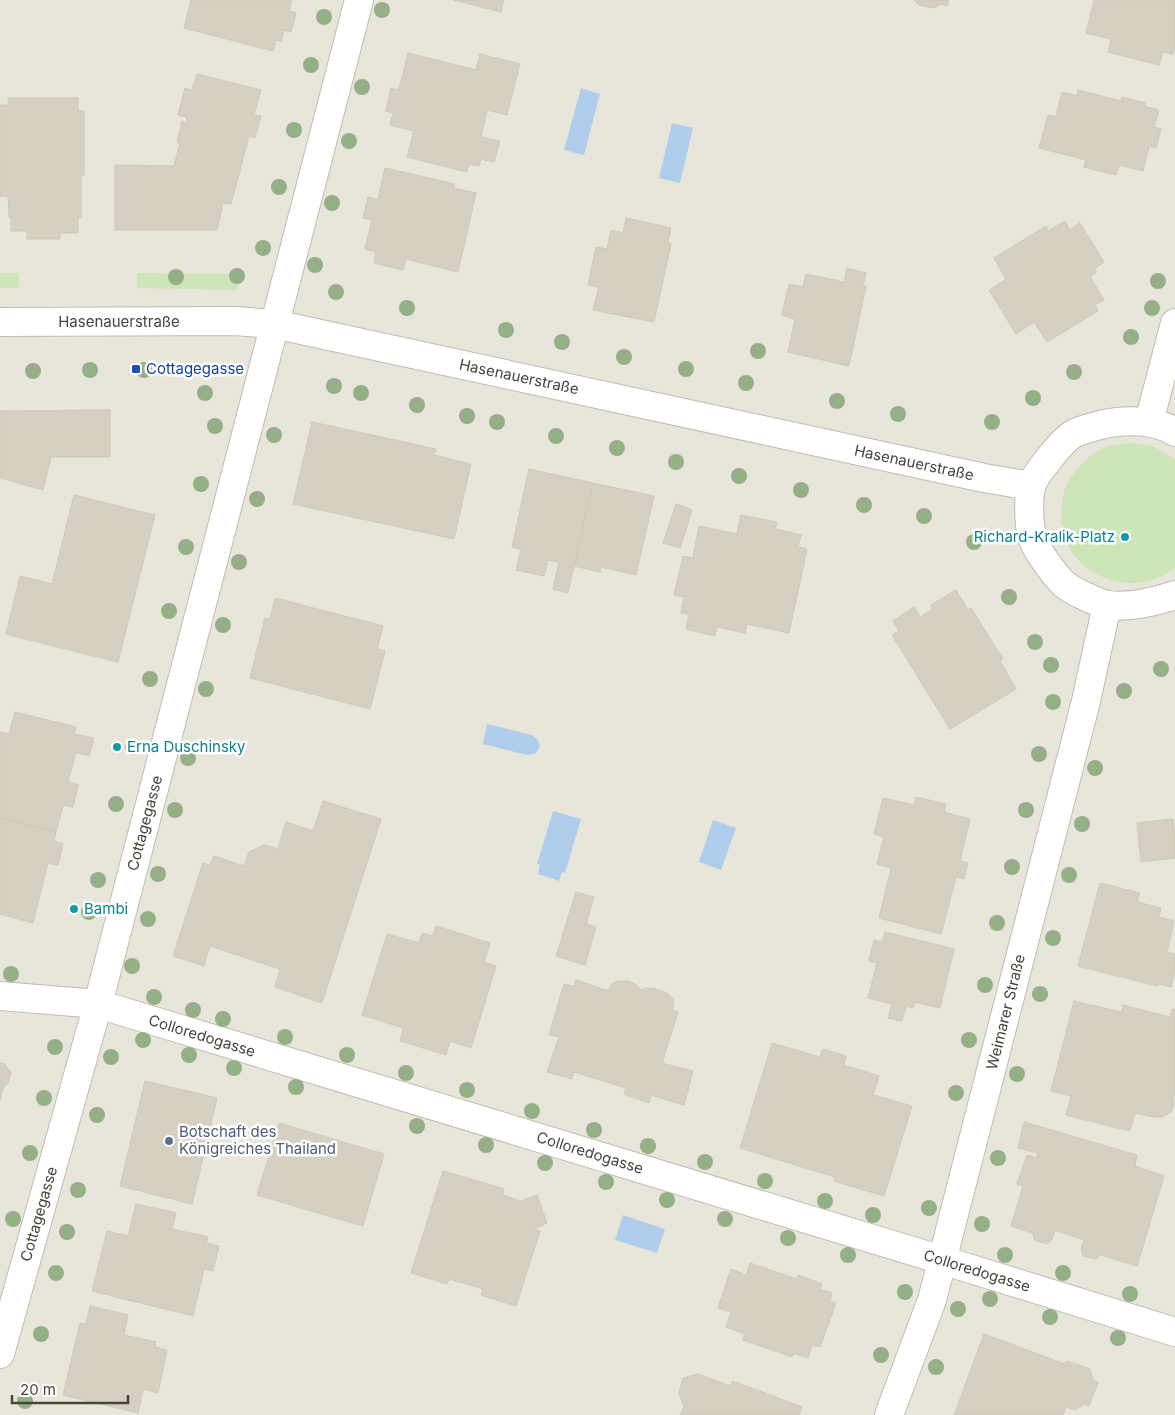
<svg xmlns="http://www.w3.org/2000/svg" width="1175" height="1415" font-family="Inter,sans-serif">
<rect width="100%" height="100%" fill="#f5f3ed"/>
<!-- residential -->
<rect fill="#e8e5db" x="0" y="0" width="1175" height="1415"/>
<!-- green -->
<g fill="#cee5ba">
<rect x="0" y="273" width="19" height="15"/>
<polygon points="137,273 238,274 238,290 137,288"/>
<path d="M1131 443 1153 446 1175 459V568C1169 572 1162 577 1155 579 1146 583 1134 584 1125 583 1083 578 1056 545 1062 503 1063 488 1070 476 1080 466 1088 457 1097 450 1108 446 1115 444 1124 444 1131 443Z"/>
</g>
<!-- water -->
<g fill="#b0ceeb">
<polygon points="581,88 600,94 584,155 564,150"/>
<polygon points="672,123 693,128 680,183 659,178"/>
<polygon points="487,724 532,735 538,740 540,747 535,754 527,755 483,744"/>
<polygon points="553,811 581,819 565,873 562,872 559,881 538,874 540,865 537,864"/>
<polygon points="713,820 736,828 721,870 699,862"/>
<polygon points="623,1215 665,1229 657,1253 615,1240"/>
</g>
<!-- building -->
<g fill="#d6d0c3" stroke="#d0c8b7">
<polygon points="191,0 292,0 289,11 296,13 291,32 284,30 281,41 276,40 273,51 184,28"/>
<polygon points="454,0 504,0 501,12"/>
<polygon points="914,0 949,0 947,6 941,4 933,8 919,5"/>
<polygon points="1094,0 1175,0 1175,47 1173,54 1163,52 1159,65 1108,52 1111,39 1086,33"/>
<polygon points="408,53 476,70 480,54 520,64 507,115 487,110 481,137 500,141 494,162 481,159 479,166 469,164 467,172 407,157 414,131 390,125 393,113 386,111 391,88 399,90"/>
<polygon points="197,74 261,90 254,115 261,116 255,138 249,136 231,204 223,203 217,230 115,230 115,165 174,166 180,143 177,142 182,121 186,123 187,117 178,115 185,88 192,90"/>
<polygon points="1078,90 1121,101 1122,97 1145,103 1144,106 1159,110 1154,127 1161,129 1156,148 1149,146 1143,171 1119,165 1116,175 1084,167 1086,160 1039,148 1048,115 1056,117 1062,92 1077,96"/>
<polygon points="8,98 78,98 78,111 84,111 84,175 81,175 81,217 78,217 78,233 60,233 60,239 27,239 27,231 11,231 11,217 9,217 8,196 0,196 0,105 8,105"/>
<polygon points="385,168 455,184 454,188 476,193 458,272 406,259 403,270 374,263 376,252 365,249 372,220 363,218 368,197 378,200"/>
<polygon points="626,218 671,228 668,242 671,244 654,322 593,310 599,287 588,285 596,247 607,249 611,230 623,233"/>
<polygon points="1065,221 1070,230 1080,223 1104,262 1094,269 1097,272 1090,277 1104,300 1095,305 1098,311 1047,342 1034,322 1016,334 989,290 1006,279 994,258 1046,226 1048,231"/>
<polygon points="847,268 866,273 863,286 866,286 849,366 788,352 795,319 782,315 789,284 803,287 806,274 844,282"/>
<polygon points="110,410 110,457 51,457 43,490 0,478 0,411"/>
<polygon points="312,422 436,449 434,455 471,464 454,539 293,504"/>
<polygon points="529,469 593,483 568,593 553,589 559,562 548,560 544,576 516,570 521,549 512,547"/>
<polygon points="593,483 654,496 636,575 601,567 600,572 574,566"/>
<polygon points="74,495 155,515 118,662 6,634 20,576 52,584"/>
<polygon points="676,504 692,510 680,548 663,543"/>
<polygon points="741,515 777,522 775,529 801,535 798,547 807,549 789,633 747,624 745,633 717,627 715,636 686,629 689,614 681,613 684,597 674,595 683,556 693,558 699,526 737,534"/>
<polygon points="956,590 968,610 971,608 1003,659 1000,661 1016,689 950,729 892,635 899,631 893,621 914,607 920,617 933,609 931,605"/>
<polygon points="275,598 383,626 377,649 385,651 370,709 250,678 265,618 270,619"/>
<polygon points="15,712 76,727 74,734 94,738 89,756 76,752 68,782 78,785 73,807 63,805 56,832 0,818 0,732 9,734"/>
<polygon points="916,797 946,804 944,812 970,819 960,861 968,863 964,879 956,877 941,934 879,918 891,868 877,864 884,837 874,834 883,798 914,805"/>
<polygon points="323,801 381,819 322,1003 275,987 280,969 210,946 204,966 173,956 203,863 210,865 214,856 244,866 249,852 264,845 278,849 286,822 313,831"/>
<polygon points="0,818 56,832 54,841 63,844 58,865 48,863 33,923 0,914"/>
<polygon points="1173,819 1175,837 1175,858 1141,862 1137,823"/>
<polygon points="1100,883 1140,893 1137,902 1161,908 1159,917 1174,921 1167,952 1175,954 1175,971 1171,987 1159,984 1158,986 1078,966"/>
<polygon points="576,892 594,897 586,924 596,927 585,965 556,956"/>
<polygon points="436,926 490,943 484,962 496,966 471,1048 450,1041 446,1055 400,1041 403,1028 362,1015 387,934 419,943 422,933 433,936"/>
<polygon points="885,932 954,949 940,1008 915,1002 913,1008 906,1006 902,1021 888,1018 892,1004 868,998 877,963 869,961 874,940 882,942"/>
<polygon points="576,980 608,991 612,984 618,981 628,981 636,985 641,990 646,988 656,989 667,993 672,998 674,1005 672,1010 678,1012 662,1063 693,1071 684,1105 651,1095 649,1103 624,1094 626,1088 574,1072 572,1079 547,1072 559,1037 549,1035 564,984 574,986"/>
<polygon points="1074,1001 1121,1012 1123,1005 1170,1017 1172,1009 1175,1010 1175,1096 1173,1095 1174,1104 1171,1112 1162,1117 1154,1117 1135,1113 1130,1131 1066,1115 1071,1096 1051,1091"/>
<polygon points="772,1043 820,1057 823,1049 846,1056 844,1065 879,1076 873,1095 912,1106 884,1196 834,1181 835,1177 740,1148"/>
<polygon points="0,1063 5,1064 11,1073 8,1083 3,1088 0,1100"/>
<polygon points="145,1081 217,1098 192,1204 120,1186"/>
<polygon points="1024,1122 1137,1155 1135,1166 1164,1176 1137,1266 1101,1255 1096,1259 1083,1256 1081,1248 1084,1240 1055,1230 1052,1239 1048,1244 1034,1240 1033,1233 1011,1226 1023,1186 1017,1184 1027,1155 1037,1158 1038,1153 1018,1148"/>
<polygon points="279,1123 384,1154 363,1226 257,1195"/>
<polygon points="443,1171 504,1189 503,1195 521,1201 537,1195 547,1223 534,1229 540,1231 516,1306 481,1295 483,1289 449,1279 447,1284 411,1273"/>
<polygon points="136,1204 176,1213 172,1229 208,1237 206,1243 219,1246 213,1271 204,1269 193,1316 92,1291 107,1231 128,1236"/>
<polygon points="750,1263 797,1279 798,1275 822,1284 820,1289 832,1293 830,1301 836,1303 820,1347 812,1345 808,1358 794,1353 792,1357 743,1340 745,1334 726,1327 731,1312 718,1308 731,1269 746,1275"/>
<polygon points="90,1306 128,1315 124,1335 156,1342 155,1347 167,1350 158,1393 143,1389 138,1413 63,1395 80,1323 86,1324"/>
<polygon points="984,1334 1065,1364 1067,1361 1090,1369 1093,1380 1098,1382 1089,1406 1084,1404 1075,1410 1066,1407 1063,1415 954,1415"/>
<polygon points="698,1374 730,1386 733,1381 802,1407 799,1415 680,1415 684,1406 679,1393 683,1378"/>
</g>
<g fill="none" stroke-linecap="round" stroke-linejoin="round">
<defs>
<g id="minor">
<polyline points="1149,422 1175,323"/>
<polyline points="0,996 98,1004 942,1260 1175,1332"/>
<polyline points="0,1354 98,1004 359,0"/>
<polyline points="889,1415 932,1300 1086,701 1107,605"/>
</g>
<g id="tertiary">
<polyline points="0,322 235,321 274,324 984,478 1031,486"/>
<path d="M1175 432C1158 421 1136 420 1117 422 1106 423 1083 429 1073 434 1062 441 1034 475 1031 487 1028 500 1029 524 1032 537 1035 548 1055 576 1064 584 1072 591 1098 603 1108 605 1131 608 1154 602 1175 595"/>
</g>
</defs>
<!-- minor casing -->
<use href="#minor" stroke="#c0bcb0" stroke-width="30"/>
<!-- tertiary casing -->
<use href="#tertiary" stroke="#c0bcb0" stroke-width="30"/>
<!-- minor -->
<use href="#minor" stroke="#fff" stroke-width="28"/>
<!-- tertiary -->
<use href="#tertiary" stroke="#fff" stroke-width="28"/>
</g>
<!-- trees -->
<g fill="#95af86">
<circle cx="382" cy="10" r="8"/>
<circle cx="324" cy="17" r="8"/>
<circle cx="311" cy="65" r="8"/>
<circle cx="362" cy="87" r="8"/>
<circle cx="294" cy="130" r="8"/>
<circle cx="349" cy="141" r="8"/>
<circle cx="279" cy="187" r="8"/>
<circle cx="332" cy="203" r="8"/>
<circle cx="263" cy="248" r="8"/>
<circle cx="315" cy="265" r="8"/>
<circle cx="237" cy="276" r="8"/>
<circle cx="176" cy="277" r="8"/>
<circle cx="1158" cy="281" r="8"/>
<circle cx="336" cy="292" r="8"/>
<circle cx="407" cy="308" r="8"/>
<circle cx="1152" cy="308" r="8"/>
<circle cx="506" cy="330" r="8"/>
<circle cx="1131" cy="337" r="8"/>
<circle cx="562" cy="342" r="8"/>
<circle cx="758" cy="351" r="8"/>
<circle cx="624" cy="357" r="8"/>
<circle cx="686" cy="369" r="8"/>
<circle cx="90" cy="370" r="8"/>
<circle cx="144" cy="370" r="8"/>
<circle cx="33" cy="371" r="8"/>
<circle cx="1074" cy="372" r="8"/>
<circle cx="746" cy="383" r="8"/>
<circle cx="334" cy="386" r="8"/>
<circle cx="205" cy="393" r="8"/>
<circle cx="361" cy="393" r="8"/>
<circle cx="1033" cy="398" r="8"/>
<circle cx="837" cy="401" r="8"/>
<circle cx="417" cy="405" r="8"/>
<circle cx="898" cy="414" r="8"/>
<circle cx="467" cy="416" r="8"/>
<circle cx="497" cy="422" r="8"/>
<circle cx="992" cy="422" r="8"/>
<circle cx="215" cy="426" r="8"/>
<circle cx="274" cy="435" r="8"/>
<circle cx="556" cy="436" r="8"/>
<circle cx="617" cy="448" r="8"/>
<circle cx="676" cy="462" r="8"/>
<circle cx="739" cy="476" r="8"/>
<circle cx="201" cy="484" r="8"/>
<circle cx="801" cy="490" r="8"/>
<circle cx="257" cy="499" r="8"/>
<circle cx="864" cy="505" r="8"/>
<circle cx="924" cy="516" r="8"/>
<circle cx="974" cy="542" r="8"/>
<circle cx="186" cy="547" r="8"/>
<circle cx="239" cy="562" r="8"/>
<circle cx="1009" cy="597" r="8"/>
<circle cx="169" cy="611" r="8"/>
<circle cx="223" cy="625" r="8"/>
<circle cx="1035" cy="642" r="8"/>
<circle cx="1051" cy="665" r="8"/>
<circle cx="1161" cy="669" r="8"/>
<circle cx="150" cy="679" r="8"/>
<circle cx="206" cy="689" r="8"/>
<circle cx="1124" cy="691" r="8"/>
<circle cx="1053" cy="702" r="8"/>
<circle cx="133" cy="747" r="8"/>
<circle cx="1039" cy="754" r="8"/>
<circle cx="188" cy="758" r="8"/>
<circle cx="1095" cy="768" r="8"/>
<circle cx="116" cy="804" r="8"/>
<circle cx="175" cy="810" r="8"/>
<circle cx="1026" cy="810" r="8"/>
<circle cx="1082" cy="824" r="8"/>
<circle cx="1012" cy="867" r="8"/>
<circle cx="158" cy="874" r="8"/>
<circle cx="1069" cy="875" r="8"/>
<circle cx="98" cy="880" r="8"/>
<circle cx="89" cy="912" r="8"/>
<circle cx="148" cy="919" r="8"/>
<circle cx="997" cy="923" r="8"/>
<circle cx="1053" cy="938" r="8"/>
<circle cx="132" cy="966" r="8"/>
<circle cx="11" cy="974" r="8"/>
<circle cx="985" cy="985" r="8"/>
<circle cx="1040" cy="994" r="8"/>
<circle cx="154" cy="997" r="8"/>
<circle cx="193" cy="1010" r="8"/>
<circle cx="223" cy="1019" r="8"/>
<circle cx="285" cy="1037" r="8"/>
<circle cx="143" cy="1040" r="8"/>
<circle cx="969" cy="1040" r="8"/>
<circle cx="55" cy="1047" r="8"/>
<circle cx="189" cy="1055" r="8"/>
<circle cx="347" cy="1055" r="8"/>
<circle cx="111" cy="1057" r="8"/>
<circle cx="234" cy="1068" r="8"/>
<circle cx="406" cy="1073" r="8"/>
<circle cx="1017" cy="1074" r="8"/>
<circle cx="296" cy="1087" r="8"/>
<circle cx="467" cy="1090" r="8"/>
<circle cx="956" cy="1093" r="8"/>
<circle cx="44" cy="1098" r="8"/>
<circle cx="532" cy="1111" r="8"/>
<circle cx="97" cy="1115" r="8"/>
<circle cx="417" cy="1126" r="8"/>
<circle cx="594" cy="1130" r="8"/>
<circle cx="486" cy="1145" r="8"/>
<circle cx="648" cy="1146" r="8"/>
<circle cx="30" cy="1153" r="8"/>
<circle cx="998" cy="1158" r="8"/>
<circle cx="705" cy="1162" r="8"/>
<circle cx="545" cy="1163" r="8"/>
<circle cx="765" cy="1181" r="8"/>
<circle cx="606" cy="1182" r="8"/>
<circle cx="78" cy="1190" r="8"/>
<circle cx="667" cy="1200" r="8"/>
<circle cx="825" cy="1201" r="8"/>
<circle cx="929" cy="1208" r="8"/>
<circle cx="873" cy="1215" r="8"/>
<circle cx="13" cy="1219" r="8"/>
<circle cx="725" cy="1219" r="8"/>
<circle cx="982" cy="1224" r="8"/>
<circle cx="67" cy="1232" r="8"/>
<circle cx="788" cy="1238" r="8"/>
<circle cx="848" cy="1255" r="8"/>
<circle cx="1005" cy="1255" r="8"/>
<circle cx="56" cy="1273" r="8"/>
<circle cx="1063" cy="1273" r="8"/>
<circle cx="905" cy="1292" r="8"/>
<circle cx="1130" cy="1294" r="8"/>
<circle cx="990" cy="1299" r="8"/>
<circle cx="958" cy="1309" r="8"/>
<circle cx="1050" cy="1317" r="8"/>
<circle cx="41" cy="1334" r="8"/>
<circle cx="1118" cy="1338" r="8"/>
<circle cx="881" cy="1355" r="8"/>
<circle cx="936" cy="1367" r="8"/>
<circle cx="25" cy="1401" r="8"/>
</g>
<!-- markers -->
<rect fill="#1a4fb4" stroke="#fff" stroke-width="2" x="131" y="364" width="10" height="10" rx="2.5"/>
<g fill="#0f9aa8" stroke="#fff" stroke-width="2">
<circle cx="1125" cy="537" r="5"/>
<circle cx="117" cy="747" r="5"/>
<circle cx="74" cy="909" r="5"/>
</g>
<circle fill="#5c6f8a" stroke="#fff" stroke-width="2" cx="169" cy="1141" r="5"/>
<g text-anchor="middle" stroke-width="5" stroke-linejoin="round" paint-order="stroke">
<!-- street labels -->
<g font-size="15" fill="#49453b" stroke="#fff">
<text x="119" y="327">Hasenauerstraße</text>
<text transform="translate(519 377) rotate(12)" y="5">Hasenauerstraße</text>
<text transform="translate(914 463) rotate(12)" y="5">Hasenauerstraße</text>
<text transform="translate(145 823) rotate(-75)" y="5">Cottagegasse</text>
<text transform="translate(1006 1012) rotate(-76)" y="5">Weimarer Straße</text>
<text transform="translate(202 1036) rotate(17)" y="5">Colloredogasse</text>
<text transform="translate(590 1153) rotate(17)" y="5">Colloredogasse</text>
<text transform="translate(39 1214) rotate(-74)" y="5">Cottagegasse</text>
<text transform="translate(977 1271) rotate(17)" y="5">Colloredogasse</text>
</g>
<!-- transit labels -->
<g font-size="15" fill="#164399" stroke="#fff" text-anchor="start">
<text x="146" y="374">Cottagegasse</text>
</g>
<!-- culture labels -->
<g font-size="15" fill="#0d838f" stroke="#fff" text-anchor="start">
<text x="1115" y="542" text-anchor="end">Richard-Kralik-Platz</text>
<text x="127" y="752">Erna Duschinsky</text>
<text x="84" y="914">Bambi</text>
</g>
<!-- service labels -->
<g font-size="15" fill="#4e5e75" stroke="#fff" text-anchor="start">
<text x="179" y="1137">Botschaft des<tspan x="179" dy="17">Königreiches Thailand</tspan></text>
</g>
</g>
<!-- scale -->
<path d="M12 1395v8h116v-8" fill="none" stroke="#49453b" stroke-width="2.5"/>
<text x="20" y="1395" font-size="15" fill="#49453b" stroke="#ffffff" stroke-width="4" paint-order="stroke">20 m</text>
</svg>
